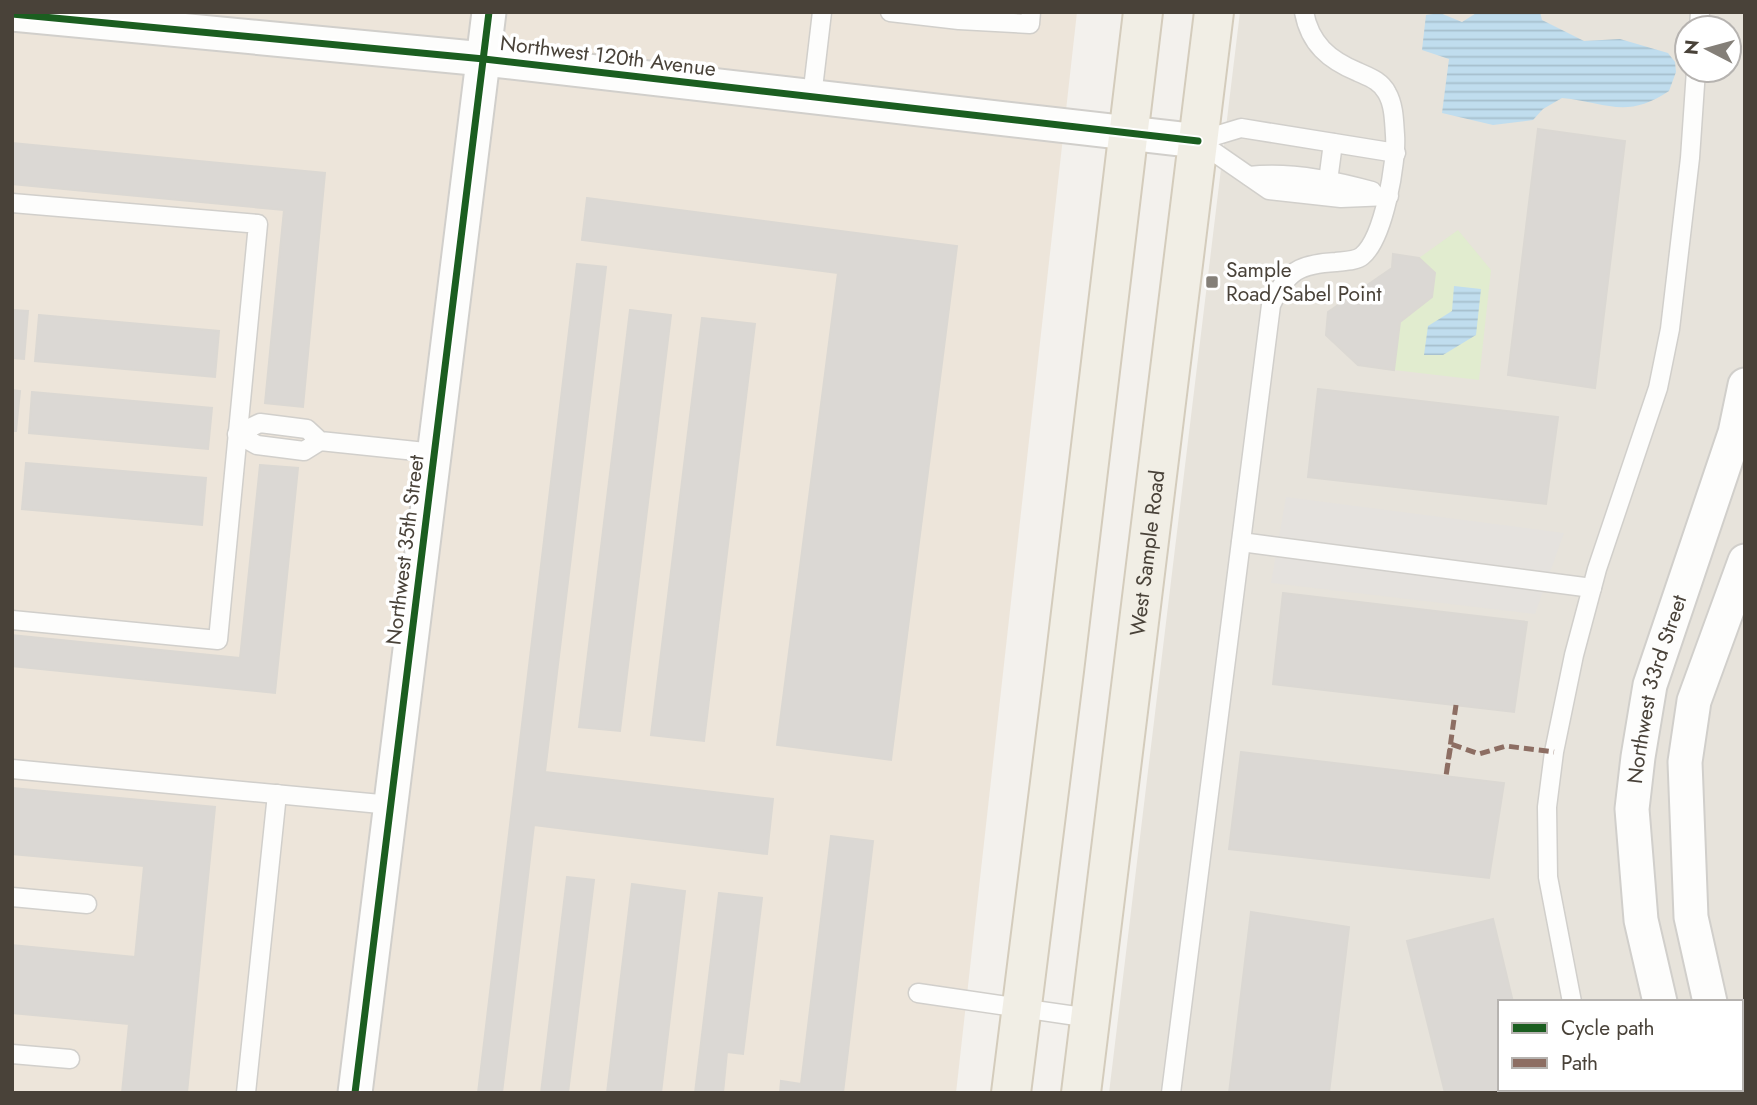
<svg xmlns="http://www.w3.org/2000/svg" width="1757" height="1105" font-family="Jost,sans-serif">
<defs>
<pattern id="water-rules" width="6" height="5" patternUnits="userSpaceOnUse" patternTransform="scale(1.75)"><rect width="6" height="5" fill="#c0ddee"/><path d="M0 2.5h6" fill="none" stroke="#a6bfcd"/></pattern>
</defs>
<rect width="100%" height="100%" fill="#f3f1ed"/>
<!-- residential -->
<path fill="#e7e3db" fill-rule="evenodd" d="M1240 12H1745V1093H1109ZM1687 28H1729V70H1687ZM1500 1002H1741V1089H1500Z"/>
<!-- commercial -->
<polygon fill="#ede5da" points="12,12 1077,12 956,1093 12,1093"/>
<!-- park -->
<polygon fill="#e1eccf" points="1458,230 1491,270 1479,380 1394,370 1400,322 1432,297 1435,273 1419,258"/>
<!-- parking -->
<polygon fill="#e5e2de" points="1286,497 1564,533 1535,614 1271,583"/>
<!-- water -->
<g fill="url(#water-rules)">
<path d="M1478 12H1540L1542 20 1584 41 1620 39 1668 53 1675 62 1676 72 1669 91C1626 120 1606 102 1562 98L1543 109 1533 120 1493 125 1442 113 1449 59 1422 50 1426 15 1440 13 1462 22Z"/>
<polygon points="1454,286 1481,289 1476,335 1443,355 1424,355 1428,326 1452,311"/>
</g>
<!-- building -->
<g fill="#dbd8d4" stroke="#dbd8d3" stroke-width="2">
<polygon points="1538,129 1625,141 1595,388 1508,375"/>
<polygon points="12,143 325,173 303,407 265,403 284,210 12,184"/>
<polygon points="587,198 957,246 891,760 777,745 838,273 582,240"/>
<polygon points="1393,254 1419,258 1435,273 1432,297 1400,322 1394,370 1358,365 1326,335 1328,312 1392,268"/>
<polygon points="577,264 606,267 545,772 773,799 767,854 534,825 502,1093 478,1093"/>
<polygon points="12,310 28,311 24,359 12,358"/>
<polygon points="630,310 671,315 620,731 579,727"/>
<polygon points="39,315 219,331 215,377 35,361"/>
<polygon points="702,318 755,324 704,741 651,735"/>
<polygon points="1318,389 1558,417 1546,504 1308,477"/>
<polygon points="12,390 20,391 16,431 12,431"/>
<polygon points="32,392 212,408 208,449 29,433"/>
<polygon points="26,463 206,478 202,525 22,509"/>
<polygon points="260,465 298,468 275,693 12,666 12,635 240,658"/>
<polygon points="1283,593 1527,622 1514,712 1273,684"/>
<polygon points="1241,752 1504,783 1489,878 1229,849"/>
<polygon points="12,788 215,807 187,1093 122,1093 129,1024 12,1013 12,945 135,957 144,866 12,854"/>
<polygon points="831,836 873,841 843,1093 780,1093 781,1081 801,1084"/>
<polygon points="567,877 594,880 568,1093 541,1093"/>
<polygon points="632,884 685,891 661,1093 607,1093"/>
<polygon points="719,893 762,898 743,1054 727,1052 723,1093 695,1093"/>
<polygon points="1251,912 1349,927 1329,1093 1229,1093"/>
<polygon points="1493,919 1513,1002 1500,1002 1500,1089 1535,1089 1536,1093 1445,1093 1407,941"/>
</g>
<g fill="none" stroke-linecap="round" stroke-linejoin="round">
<defs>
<g id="service">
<polyline points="890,12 959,20 1030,24 1031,12"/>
<polyline points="1699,28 1700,12"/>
<polyline points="812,97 822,12"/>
<polyline points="1198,141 1269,190 1341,198 1389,196"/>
<polyline points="1198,141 1241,128 1396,153"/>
<path d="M1249 176C1289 171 1333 180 1372 191"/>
<polyline points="1328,181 1333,143"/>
<polyline points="12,203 258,224 218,640 12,620"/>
<polyline points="320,441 304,451 257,445 237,434 260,423 307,429 320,441 435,453"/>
<polyline points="1241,542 1592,588"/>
<polyline points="12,769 391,805"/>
<polyline points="12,897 87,904"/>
<polyline points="918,993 1090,1018"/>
<polyline points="1572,1002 1548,877 1547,807 1554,752 1574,655 1597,569 1658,388 1670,329 1690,158 1696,70"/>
<polyline points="12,1054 70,1059"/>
<polyline points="1592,1089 1592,1093"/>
<polyline points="246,1093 277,794"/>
<path d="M1171 1093 1271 305C1287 271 1299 264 1336 262 1344 261 1356 261 1362 256 1384 238 1397 161 1395 135 1394 121 1394 105 1387 93 1381 81 1369 77 1358 72 1329 60 1310 44 1304 12"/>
</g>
<g id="minor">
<polyline points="12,14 484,59 1198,141"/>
<path id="s1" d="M1660 1002 1641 920 1632 809 1638 757 1650 685 1735 433 1745 385"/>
<polyline points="1710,1002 1691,917 1685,762 1694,701 1745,561"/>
<polyline points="1680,1089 1680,1093"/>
<polyline points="1730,1089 1730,1093"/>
<polyline points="355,1093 489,12"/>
</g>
<g id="primary">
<polyline points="1011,1093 1064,671 1143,12"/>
<path id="s2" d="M1081 1093 1214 12"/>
</g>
</defs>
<!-- service casing -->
<use href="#service" stroke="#d1cfcb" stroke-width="21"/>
<!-- minor casing -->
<use href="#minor" stroke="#d1cfcb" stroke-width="37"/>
<!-- primary casing -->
<use href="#primary" stroke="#d4ccbc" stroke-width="42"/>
<!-- service -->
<use href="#service" stroke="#fdfdfc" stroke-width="18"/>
<!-- minor -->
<use href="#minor" stroke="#fdfdfc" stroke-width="33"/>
<!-- primary -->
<use href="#primary" stroke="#f1eee5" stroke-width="38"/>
<!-- quiet -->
<polyline stroke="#8d6e63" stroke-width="5" stroke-dasharray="10 5" stroke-linecap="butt" points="1456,705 1446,776 1451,744 1479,754 1506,746 1554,752"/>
<defs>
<g id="cycleway">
<polyline points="12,14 484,59 1198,141"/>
<polyline points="355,1093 489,12"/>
</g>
</defs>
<!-- cycleway casing -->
<use href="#cycleway" stroke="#fff" stroke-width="11"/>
<!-- cycleway -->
<use href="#cycleway" stroke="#1b5e20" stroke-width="7"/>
</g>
<!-- markers -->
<rect fill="#847f78" stroke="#fff" stroke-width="2.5" x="1205" y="275" width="14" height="14" rx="3.5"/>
<g text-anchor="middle" stroke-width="7" stroke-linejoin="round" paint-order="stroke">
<!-- street labels -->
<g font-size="21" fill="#494239" stroke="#fff">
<text transform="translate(608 56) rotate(7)" y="7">Northwest 120th Avenue</text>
<text transform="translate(405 550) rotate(-83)" y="7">Northwest 35th Street</text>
<text dy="7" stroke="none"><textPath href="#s2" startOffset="544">West Sample Road</textPath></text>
<text dy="7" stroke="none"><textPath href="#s1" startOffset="318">Northwest 33rd Street</textPath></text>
</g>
<!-- poi labels -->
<g font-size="21" fill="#494239" stroke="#fff" text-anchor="start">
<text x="1226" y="277">Sample<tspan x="1226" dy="24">Road/Sabel Point</tspan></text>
</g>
</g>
<!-- border -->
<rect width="1757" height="1105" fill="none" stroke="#494239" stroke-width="28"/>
<!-- legend -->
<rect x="1498" y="1000" width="245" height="91" fill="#ffffff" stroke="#b6b3b0" stroke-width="2"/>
<rect x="1512" y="1023" width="35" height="10" fill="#1b5e20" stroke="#b6b3b0" stroke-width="2"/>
<text x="1561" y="1035" font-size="21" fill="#494239">Cycle path</text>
<rect x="1512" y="1058" width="35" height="10" fill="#8d6e63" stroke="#b6b3b0" stroke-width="2"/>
<text x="1561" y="1070" font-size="21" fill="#494239">Path</text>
<!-- north arrow -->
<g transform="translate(1708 49) rotate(276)"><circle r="33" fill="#ffffff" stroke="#b6b3b0" stroke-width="2"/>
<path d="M0-5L12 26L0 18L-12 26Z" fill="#847f78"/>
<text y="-10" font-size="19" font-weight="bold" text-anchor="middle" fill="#494239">N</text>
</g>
</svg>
